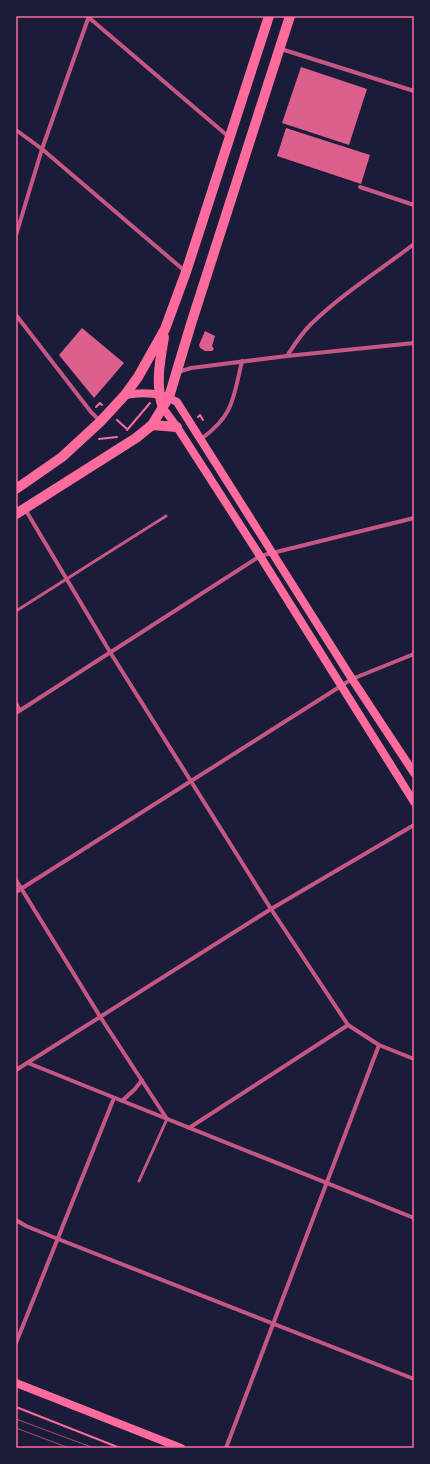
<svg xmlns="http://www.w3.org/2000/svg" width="430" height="1464" font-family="Inter,sans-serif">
<rect width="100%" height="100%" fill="#1b1b3a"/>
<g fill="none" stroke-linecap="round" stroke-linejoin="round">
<!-- stream -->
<polyline stroke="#12122b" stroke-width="3.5" points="16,1444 25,1448"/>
</g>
<!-- building -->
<g fill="#dd5f8e">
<polygon points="301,67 367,89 349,145 282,123"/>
<polygon points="286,128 370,155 361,184 277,156"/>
<polygon points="82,328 124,363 94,398 59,355"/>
<polygon points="205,331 215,336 212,346 214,349 212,351 205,351 200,348 199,345"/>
</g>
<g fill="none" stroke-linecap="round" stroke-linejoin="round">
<!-- path -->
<g stroke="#ff6b9d" stroke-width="2">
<polyline points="96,407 100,403 102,405"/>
<polyline points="198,417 200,415 203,420"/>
<polyline points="117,420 127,429"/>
<polyline points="127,430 150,403"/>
<polyline points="99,439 117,437"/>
<polyline points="16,1407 120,1448"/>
</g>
<!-- service -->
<g stroke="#c65784" stroke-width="3">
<polyline points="16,611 166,516"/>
<polyline points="16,702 20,710"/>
<polyline points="139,1181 167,1119"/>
</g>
<!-- minor -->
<g stroke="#c65784" stroke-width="4">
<polyline points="87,16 229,137"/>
<polyline points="281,49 414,91"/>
<polyline points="16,130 42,149 186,272"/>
<polyline points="360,187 414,205"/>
<polyline points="16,235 42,149 89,16"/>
<polyline points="16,315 91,412 100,421"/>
<path d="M287 356C294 345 302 333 311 324 342 294 380 270 414 244"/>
<polyline points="178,372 191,368 287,356 414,343"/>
<path d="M201 439C234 415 233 399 242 361"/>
<polyline points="25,509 110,652 271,909 348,1025 379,1045 414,1059"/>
<polyline points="16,713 260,556 414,518"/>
<polyline points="16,880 101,1018 167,1119"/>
<polyline points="16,892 352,679 414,654"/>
<polyline points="28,1063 414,1218"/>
<polyline points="16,1070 271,909 414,825"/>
<polyline points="122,1101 135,1089 142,1080"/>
<polyline points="189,1128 348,1025"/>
<polyline points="16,1220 26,1226 58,1239 414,1379"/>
<polyline points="16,1343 114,1098"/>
<polyline points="226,1448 379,1045"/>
</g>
<!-- secondary -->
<g stroke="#ff6b9d" stroke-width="8">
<path d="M125 395C142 392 162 393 177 402L352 679 414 773"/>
<polyline points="163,408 177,427 260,556 414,802"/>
<polyline points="16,1383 181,1448"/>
</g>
<!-- primary -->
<g stroke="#ff6b9d" stroke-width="10">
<path d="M163 408C155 384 160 361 164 337"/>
<polyline points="152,425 177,427"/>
<polyline points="16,489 62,457 100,422 125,395 138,377 165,329 186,272 269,16"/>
<polyline points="16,514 136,438 152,425 169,397 191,324 290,16"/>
</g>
<!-- tram -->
<g stroke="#a44b75" stroke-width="1">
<polyline points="16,1419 94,1448"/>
<polyline points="16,1428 69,1448"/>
</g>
</g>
<!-- border -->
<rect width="430" height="1464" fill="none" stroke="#1b1b3a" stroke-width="34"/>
<rect x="17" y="17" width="396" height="1430" fill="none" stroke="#ff6b9d" stroke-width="1.5"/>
</svg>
